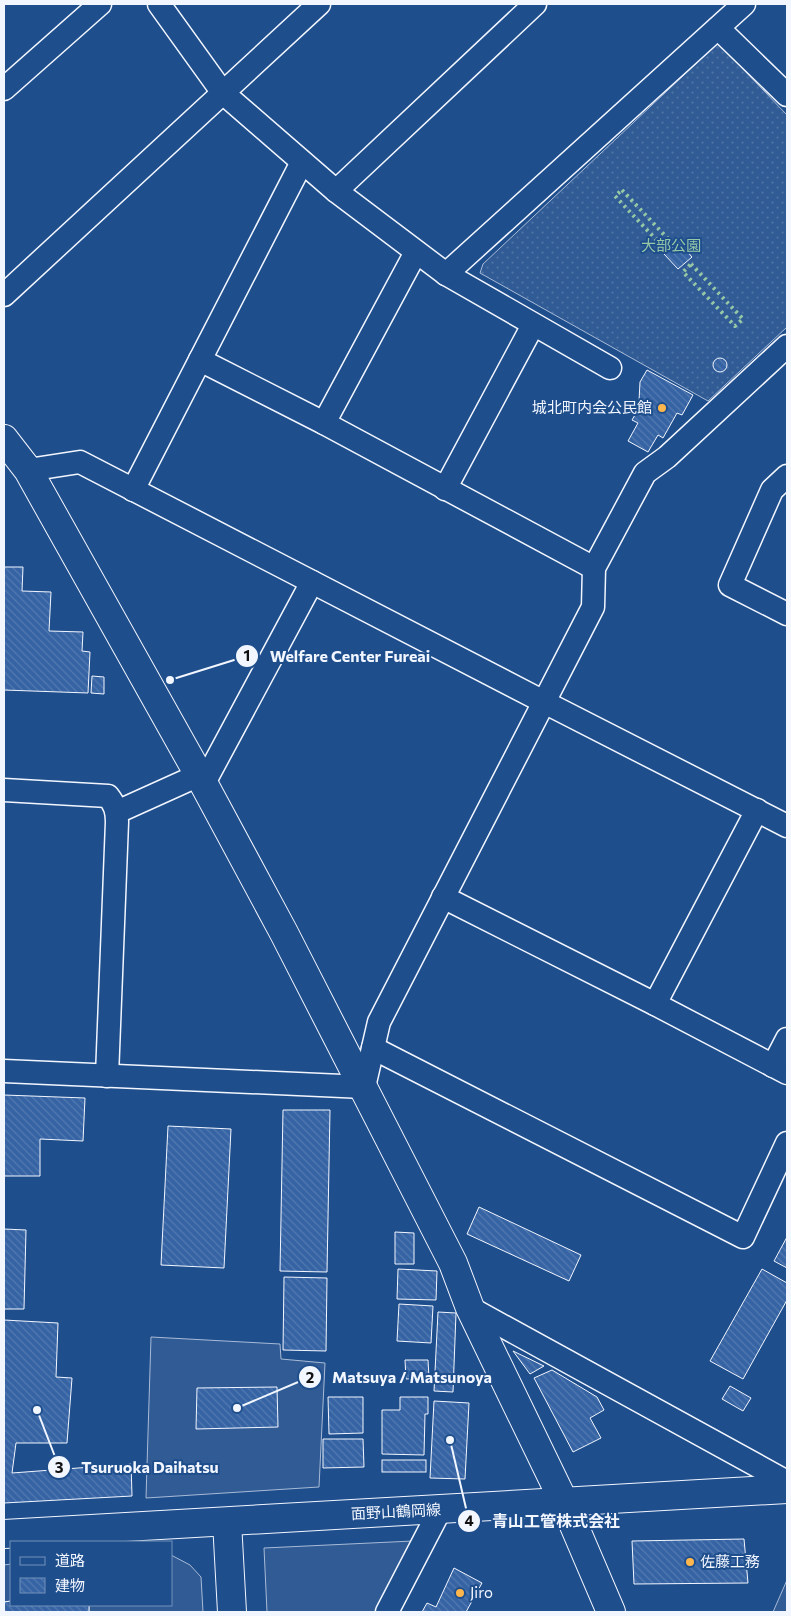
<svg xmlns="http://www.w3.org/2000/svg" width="791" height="1616" font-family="Commissioner,'Noto Sans JP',sans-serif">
<defs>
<pattern id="grass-dots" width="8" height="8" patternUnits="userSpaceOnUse" patternTransform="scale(1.25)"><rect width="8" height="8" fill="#305b95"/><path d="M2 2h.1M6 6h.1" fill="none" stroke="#4e73a5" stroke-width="1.8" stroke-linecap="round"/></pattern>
<pattern id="building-back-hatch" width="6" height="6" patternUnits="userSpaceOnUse" patternTransform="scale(1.25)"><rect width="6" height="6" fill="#3563a3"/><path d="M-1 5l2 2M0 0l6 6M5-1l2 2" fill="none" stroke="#537ab1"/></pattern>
</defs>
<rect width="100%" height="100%" fill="#1f4e8c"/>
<!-- grass -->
<polygon fill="url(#grass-dots)" stroke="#a8bbd7" points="718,43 787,115 787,327 708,401 480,273 483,264"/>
<!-- built -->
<g fill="#305b95" stroke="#a8bbd7">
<polygon points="151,1337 280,1344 281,1359 325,1363 319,1487 146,1498"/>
<polygon points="413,1541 376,1612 267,1612 264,1548"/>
<polygon points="171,1555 190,1565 201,1577 203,1612 89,1612 89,1605 171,1605"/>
<polygon points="11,1564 11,1601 4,1602 4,1565"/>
<polygon points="787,1580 787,1612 773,1612"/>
</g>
<!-- building -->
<g fill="url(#building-back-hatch)" stroke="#f2f6ff">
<polygon points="679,242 692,257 678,269 664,254"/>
<circle cx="720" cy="365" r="7"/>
<polygon points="647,370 693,395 682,415 677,413 663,438 658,435 648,452 628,441 638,423 632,420 642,403 639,401 640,382"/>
<polygon points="4,567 23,567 22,591 51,592 49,631 83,632 82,651 90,652 88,693 4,690"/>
<polygon points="92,676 104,677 104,694 91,693"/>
<polygon points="4,1095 85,1098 83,1141 40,1139 40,1176 4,1176"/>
<polygon points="283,1110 330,1110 327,1272 280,1271"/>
<polygon points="168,1126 231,1129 224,1268 161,1265"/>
<polygon points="479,1207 581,1255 569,1281 467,1234"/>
<polygon points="4,1229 26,1230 24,1309 4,1309"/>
<polygon points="395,1232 414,1233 414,1264 395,1264"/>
<polygon points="787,1237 787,1268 774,1261"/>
<polygon points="398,1269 437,1271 436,1300 397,1299"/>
<polygon points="762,1269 787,1283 787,1300 743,1379 710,1361"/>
<polygon points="284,1277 327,1278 326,1351 283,1350"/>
<polygon points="399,1304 433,1306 431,1343 397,1341"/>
<polygon points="438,1312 456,1313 453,1392 434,1391"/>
<polygon points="4,1320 58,1323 56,1377 72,1378 67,1443 16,1443 12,1473 131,1464 132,1496 4,1503"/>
<polygon points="513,1351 544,1366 530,1374"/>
<polygon points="405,1360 428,1360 429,1378 406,1379"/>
<polygon points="552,1370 597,1397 604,1410 590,1418 601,1438 573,1452 534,1378"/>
<polygon points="730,1386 751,1398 743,1411 722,1399"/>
<polygon points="277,1387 278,1427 196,1429 197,1388"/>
<polygon points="328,1397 363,1397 363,1433 329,1434"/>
<polygon points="400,1397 428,1397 428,1414 425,1414 424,1455 382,1454 382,1410 400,1410"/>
<polygon points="434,1401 469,1403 465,1479 430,1478"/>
<polygon points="323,1439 363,1439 364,1467 323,1468"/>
<rect x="382" y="1460" width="44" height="12"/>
<polygon points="744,1539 748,1583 634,1584 632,1541"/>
<polygon points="454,1568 482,1583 466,1612 422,1612 427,1603 436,1607"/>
<polygon points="11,1601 11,1605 89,1605 89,1612 4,1612 4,1602"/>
</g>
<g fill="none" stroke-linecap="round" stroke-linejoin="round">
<defs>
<g id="minor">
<polyline points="159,4 223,93 336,191 446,274 610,368"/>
<polyline points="718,28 787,95"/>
<polyline points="4,89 100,4"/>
<polyline points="336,191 535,4"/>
<polyline points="446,274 744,4"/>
<polyline points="4,295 319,4"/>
<polyline points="200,360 324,423 594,568"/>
<polyline points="324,423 416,252"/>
<polyline points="28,470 80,462 544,702 787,826"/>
<polyline points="787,476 772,490 730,585 787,614"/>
<polyline points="445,489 533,325"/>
<polyline points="133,490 302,162"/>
<polyline points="204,783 312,582"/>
<path d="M4 790 108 796C115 805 117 811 117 822L107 1076"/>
<polyline points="117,812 199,775"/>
<polyline points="443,897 655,1004 787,1073"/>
<polyline points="655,1004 757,810"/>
<polyline points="373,1048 743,1237 787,1143"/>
<polyline points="773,1066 787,1039"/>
<polyline points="4,1071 364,1087 379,1022 593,607 594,568 645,473 667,457 787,346"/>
<polyline points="470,1308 787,1482"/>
<polyline points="387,1612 440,1510"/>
</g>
<g id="tertiary">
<polyline points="4,439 28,470 199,775 284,933 453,1263 470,1308 564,1502 611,1612"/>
<polyline points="227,1522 232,1612"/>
</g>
<polyline id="secondary" points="4,1534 787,1489"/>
</defs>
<!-- minor casing -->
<use href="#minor" stroke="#f2f6ff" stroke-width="25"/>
<!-- tertiary casing -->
<use href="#tertiary" stroke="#f2f6ff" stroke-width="30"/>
<!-- secondary casing -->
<use href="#secondary" stroke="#f2f6ff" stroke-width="30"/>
<!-- minor -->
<use href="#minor" stroke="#1f4e8c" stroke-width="22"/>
<!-- tertiary -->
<use href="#tertiary" stroke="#1f4e8c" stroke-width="28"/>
<!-- secondary -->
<use href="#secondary" stroke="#1f4e8c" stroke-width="28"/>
<!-- hedge -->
<g stroke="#97c8a6" stroke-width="4" stroke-dasharray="2.5 4" stroke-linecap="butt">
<polygon points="622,190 671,242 664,248 615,196"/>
<polygon points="691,264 743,319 735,326 683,272"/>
</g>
</g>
<!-- markers -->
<g fill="#ffb74d" stroke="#1f4e8c" stroke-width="2">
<circle cx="662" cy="408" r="5"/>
<circle cx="690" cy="1562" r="5"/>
<circle cx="460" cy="1593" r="5"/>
</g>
<g text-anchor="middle" stroke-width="4" stroke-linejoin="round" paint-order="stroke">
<!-- park labels -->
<g font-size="15" fill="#97c8a6" stroke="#1f4e8c">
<text x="671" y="251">大部公園</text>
</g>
<!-- poi labels -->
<g font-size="15" fill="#f2f6ff" stroke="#1f4e8c" text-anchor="start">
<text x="652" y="413" text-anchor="end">城北町内会公民館</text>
<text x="700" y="1567">佐藤工務</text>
<text x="470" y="1598">Jiro</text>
</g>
<!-- street labels -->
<g font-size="15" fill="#f2f6ff" stroke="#1f4e8c">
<text transform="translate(396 1512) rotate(-3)" y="5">面野山鶴岡線</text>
</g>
</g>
<!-- callouts -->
<path fill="none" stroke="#f2f6ff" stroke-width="2" d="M170 680L247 656M237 1408L310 1377M37 1410L59 1467M450 1440L469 1521"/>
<g fill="#f2f6ff" stroke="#1f4e8c" stroke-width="2">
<circle cx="170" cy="680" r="5"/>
<circle cx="237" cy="1408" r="5"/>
<circle cx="37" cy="1410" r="5"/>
<circle cx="450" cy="1440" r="5"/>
<circle cx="247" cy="656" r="12"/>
<circle cx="310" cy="1377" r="12"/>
<circle cx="59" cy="1467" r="12"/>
<circle cx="469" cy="1521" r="12"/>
</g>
<g font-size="15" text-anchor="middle" font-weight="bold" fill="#111">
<text x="247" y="661">1</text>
<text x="310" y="1383">2</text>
<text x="59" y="1473">3</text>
<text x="469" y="1526">4</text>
</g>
<g font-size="16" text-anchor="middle" font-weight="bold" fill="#f2f6ff" stroke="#1f4e8c" stroke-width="4" stroke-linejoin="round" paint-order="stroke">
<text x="350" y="662">Welfare Center Fureai</text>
<text x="412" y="1383">Matsuya / Matsunoya</text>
<text x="150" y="1473">Tsuruoka Daihatsu</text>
<text x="556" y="1527">青山工管株式会社</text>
</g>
<!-- border -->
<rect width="791" height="1616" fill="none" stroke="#f2f6ff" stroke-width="10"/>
<!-- legend -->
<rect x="10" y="1541" width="162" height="65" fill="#1f4e8c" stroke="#7391ba"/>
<rect x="20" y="1557" width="25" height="8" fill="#1f4e8c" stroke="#7391ba"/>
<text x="55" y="1566" font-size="15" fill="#f2f6ff">道路</text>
<rect x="20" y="1578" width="25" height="15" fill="url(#building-back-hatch)" stroke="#7391ba"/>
<text x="55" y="1591" font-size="15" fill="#f2f6ff">建物</text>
</svg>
